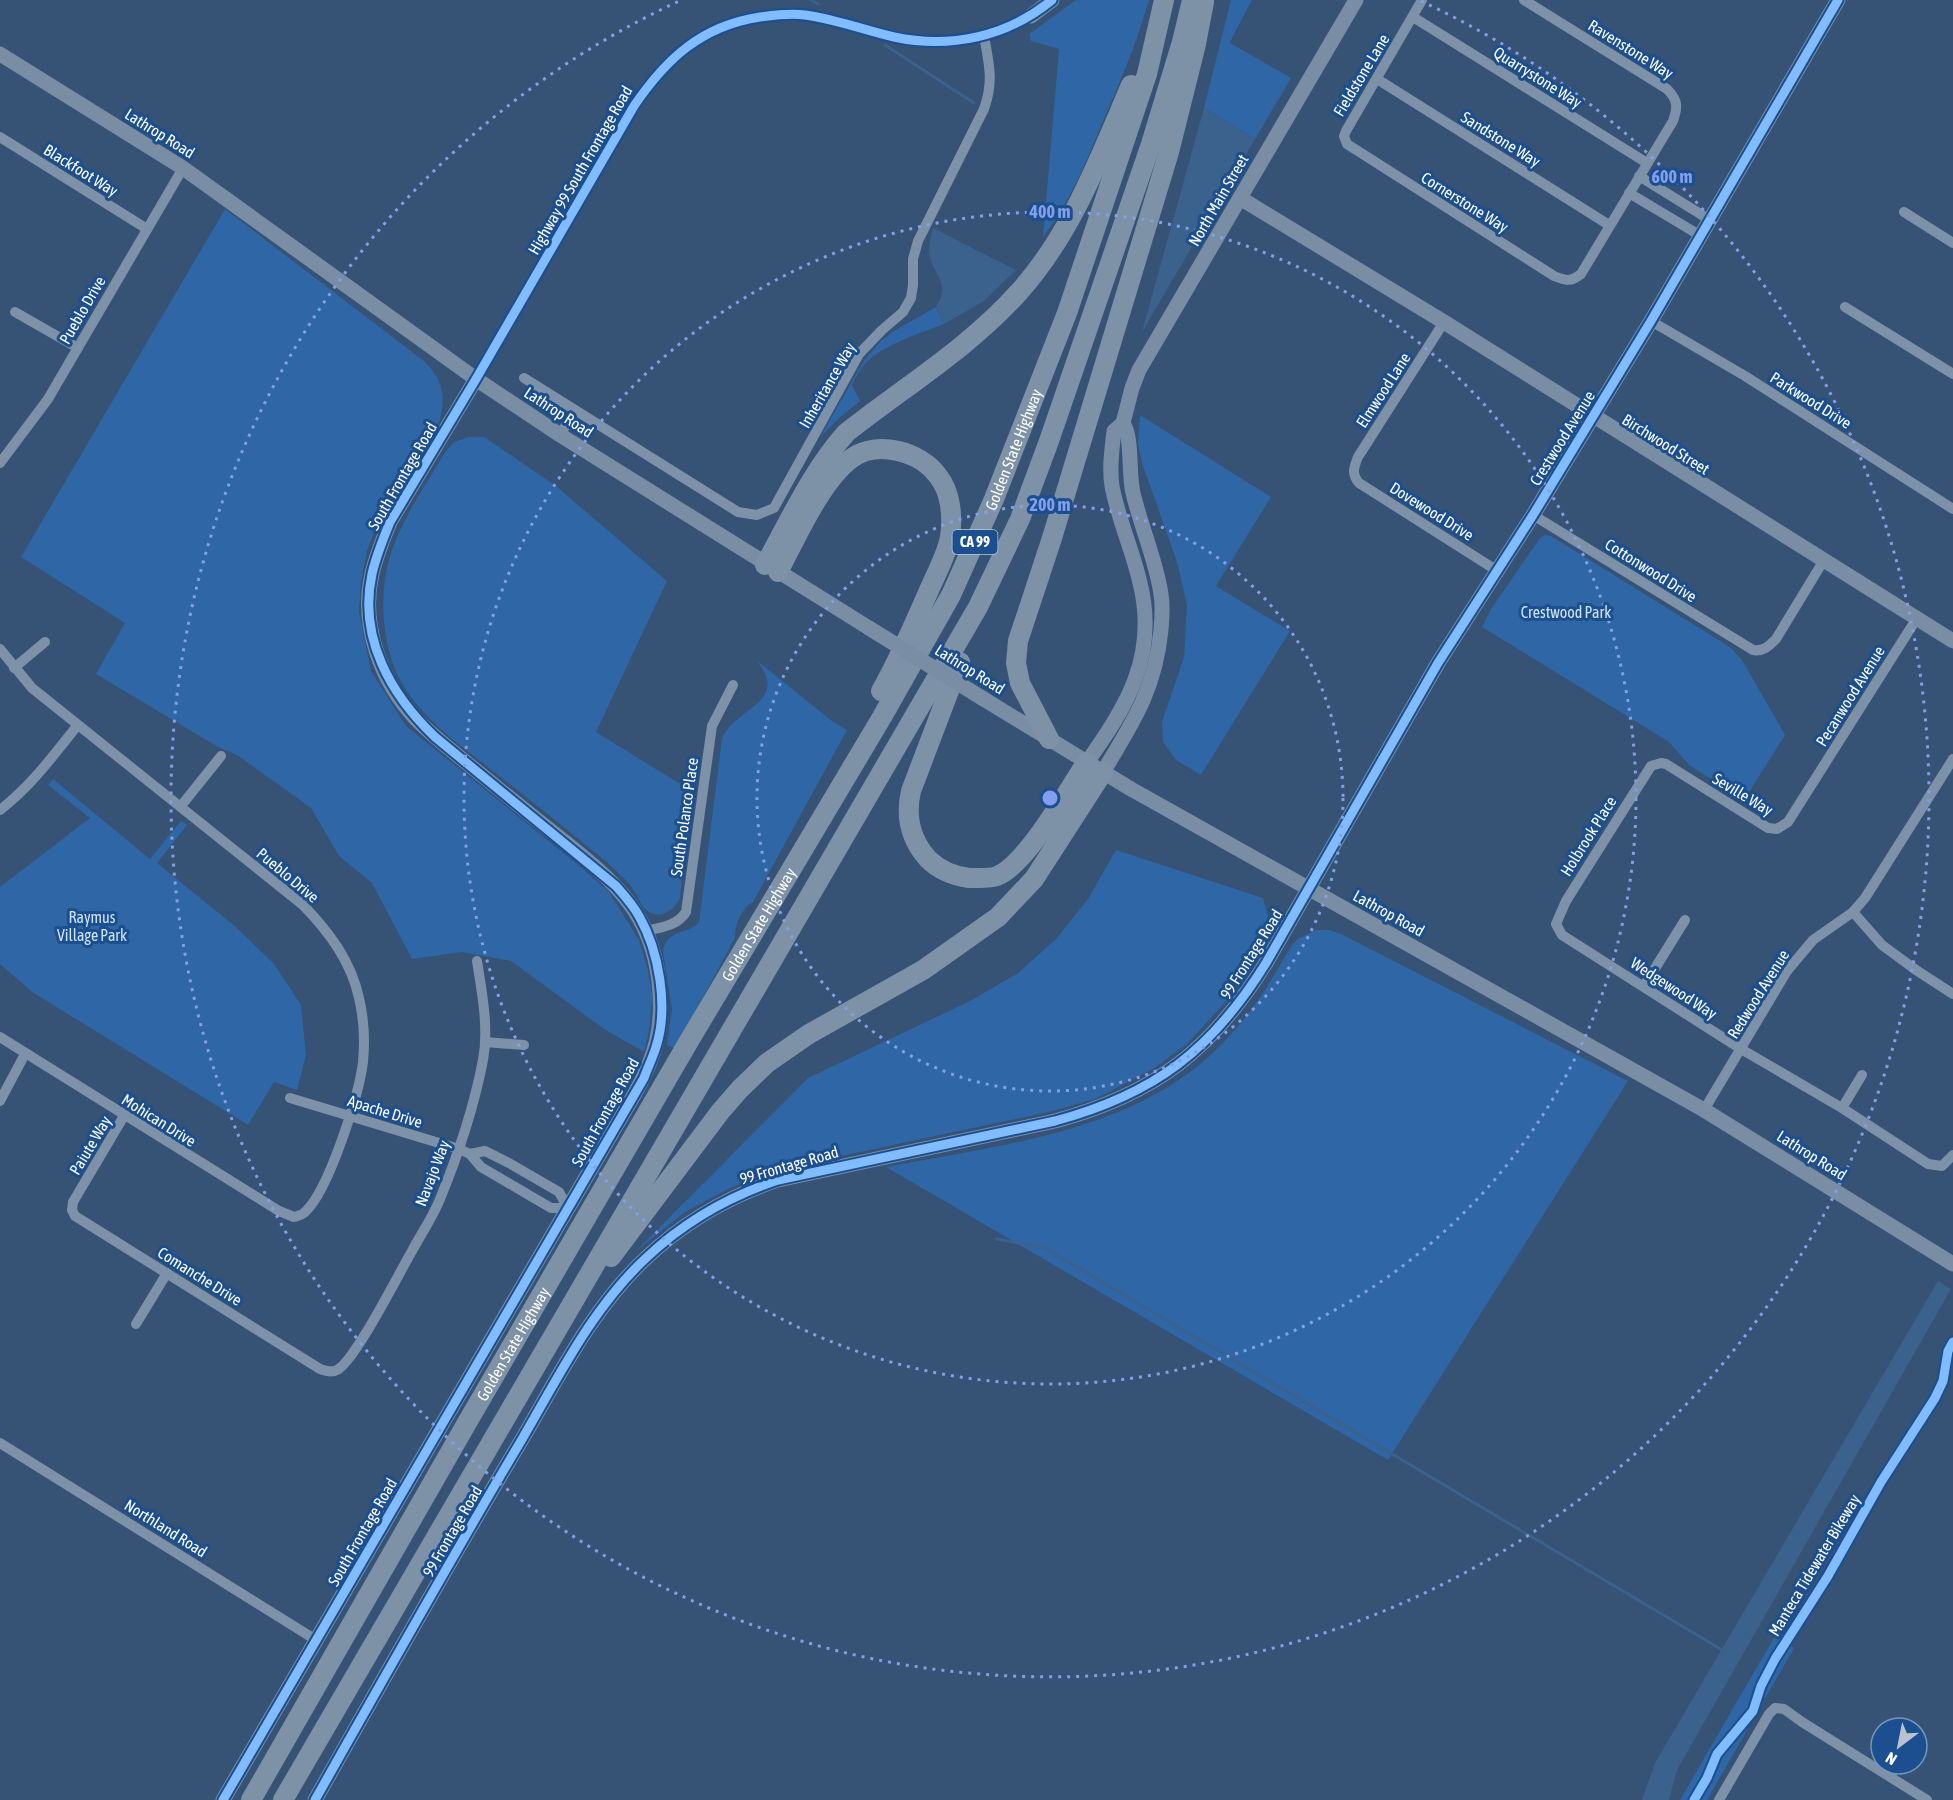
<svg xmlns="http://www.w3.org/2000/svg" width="1953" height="1800" font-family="'Asap Condensed',sans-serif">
<rect width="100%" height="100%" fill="#365274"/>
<!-- green -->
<g fill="#2f66a5">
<path d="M1076 0H1149C1137 43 1119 85 1101 126 1085 165 1069 203 1043 237L1059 49 1031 41 1029 34Z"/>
<polygon points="1231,0 1252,0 1233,36 1230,43 1291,78 1255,139 1204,108"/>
<path d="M225 209 424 361C443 381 446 394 440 420L386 509 377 525 367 551 361 582 359 612 371 671 406 726 576 863 609 892 639 940 648 970 652 996 649 1032 644 1052 604 1029 511 961 462 952 412 959 372 883 339 856 311 808 237 755 218 747 96 674 125 623 21 557Z"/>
<path d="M936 307 944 324C920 333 882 345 864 365 859 370 855 379 852 385L860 401 839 418 821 436 863 362 881 341 894 331Z"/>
<polygon points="1140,415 1271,497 1216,586 1290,631 1201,775 1176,760 1163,742 1162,722 1184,657 1187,605 1177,562 1142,463 1138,444"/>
<path d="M469 437H484L556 486 667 581 596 732 690 790 680 898C674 912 658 921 645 909 639 902 636 891 629 884 623 877 615 870 608 863 572 834 535 804 498 775 463 747 419 718 398 676 382 643 379 595 389 560 400 521 425 486 446 451L454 442Z"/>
<polygon points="1545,535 1551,536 1730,647 1742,660 1785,735 1744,800 1689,765 1669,742 1482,627 1491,609 1540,538"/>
<path d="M756 660 832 721 847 730 753 902C742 908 734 926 735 938L675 1049 667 1045 672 1009 663 951C667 928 687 936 699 922L722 738C736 707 791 702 756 660Z"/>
<polygon points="53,779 150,859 181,821 187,825 157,863 236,927 274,964 301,1005 306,1055 297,1090 274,1082 248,1125 32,992 0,964 0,887 90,818 48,785"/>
<polygon points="1116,850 1263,898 1270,924 1266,941 1233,994 1187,1044 1153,1069 1095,1099 1049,1112 813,1162 762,1175 728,1189 685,1212 636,1251 808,1078 970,1001 1018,973 1056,939 1088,899"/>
<path d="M1317 930H1329L1341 934 1628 1081 1388 1460 886 1167C1007 1143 1147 1132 1233 1032 1257 1006 1274 975 1292 945L1299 938Z"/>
<polygon points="1775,1636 1794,1648 1766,1697 1759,1702 1745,1734 1707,1800 1680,1800"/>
</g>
<!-- water -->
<g fill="#3b618d">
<polygon points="1204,108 1255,139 1142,332"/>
<path d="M933 228 1016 270 984 301 944 324 936 307C952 281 932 276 929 252 929 244 931 236 933 228Z"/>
<polygon points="1938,1281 1951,1289 1677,1770 1669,1800 1642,1800 1655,1763"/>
</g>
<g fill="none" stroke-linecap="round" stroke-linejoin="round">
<!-- stream -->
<g stroke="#3b618d" stroke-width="3">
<polyline points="811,0 818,4"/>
<polyline points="885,45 974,103"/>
<polyline points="997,1239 1045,1248 1724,1651"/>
</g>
<!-- street -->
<g stroke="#7d92a8" stroke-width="10">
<path d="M1422 0 1346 131 1344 136 1347 144 1554 276C1566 281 1571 282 1581 274L1673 121C1678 107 1678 100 1667 89L1524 0"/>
<polyline points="1413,17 1647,163"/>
<polyline points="1377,79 1609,225"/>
<polyline points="0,137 147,229"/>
<polyline points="1639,176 1710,220"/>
<polyline points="1629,193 1701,236"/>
<polyline points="1904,212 1953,243"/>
<polyline points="1845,307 1953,374"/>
<polyline points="15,312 78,348"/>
<polyline points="1651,321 1745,376 1953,509"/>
<path d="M1444 322 1358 457C1354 467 1351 474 1359 483L1496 570"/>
<path d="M524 378 738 512 757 515 774 508 859 354 882 330 903 312 911 298 913 285V259L918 241 984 109C994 81 989 64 984 36"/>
<path d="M476 379 634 106C682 36 741 1 828 19 862 26 895 40 930 42 967 44 999 32 1031 16"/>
<polyline points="560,435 575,410"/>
<polyline points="0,463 48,399 183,168"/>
<path d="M1533 515 1753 650C1763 652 1769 646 1776 639L1824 560"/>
<polyline points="1917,618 1788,822 1777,829 1768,828 1666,764 1661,763 1651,766 1566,901 1556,924 1562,935 1741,1049 1842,1108 1928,1164 1942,1166 1953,1155"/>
<path d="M0 649 32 688 303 905C329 932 351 961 359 998 364 1019 365 1041 363 1062 359 1095 329 1189 306 1211 303 1215 298 1216 294 1217L279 1211 0 1037"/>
<polyline points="14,668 45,642"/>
<polyline points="181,806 221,756"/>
<path d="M0 810C31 786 53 756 77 726"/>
<polyline points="1853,912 1882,945 1916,970 1953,994"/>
<path d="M646 931C662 927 677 926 686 912L712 726 733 685"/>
<polyline points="1644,986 1685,920"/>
<polyline points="485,1042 524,1045"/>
<polyline points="290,1098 459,1149 470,1154 481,1167 551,1208 568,1208"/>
<polyline points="0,1101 25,1054"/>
<polyline points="1842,1108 1862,1075"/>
<polyline points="1704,1110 1787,971 1813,940 1853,912 1865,898 1953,759"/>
<path d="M124 1116 73 1202 72 1210 75 1216 320 1369C326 1371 332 1373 337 1370 355 1361 399 1273 412 1251 421 1234 433 1217 440 1199 458 1155 474 1107 483 1060 489 1028 482 993 477 961"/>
<polyline points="470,1154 485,1151 509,1163 559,1192 568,1208"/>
<polyline points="136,1324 167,1273"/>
<polyline points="0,1443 316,1640"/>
<polyline points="1719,1800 1769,1714 1775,1708 1784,1709 1802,1722 1927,1800"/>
</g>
<!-- secondary -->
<g stroke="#798da4" stroke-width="15">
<polyline points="1031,16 1052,0"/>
<polyline points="0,54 183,168 476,379 560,435 869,628"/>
<polyline points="1240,198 1444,322 1953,641"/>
<polyline points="982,698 1131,789 1704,1110 1953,1264"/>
<path d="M1087 762C1127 707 1158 655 1140 583 1133 551 1118 519 1112 486 1109 468 1112 449 1114 431L1123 423 1132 388 1139 370 1356 0"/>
<path d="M1103 772C1133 722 1155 690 1161 630 1162 619 1163 606 1161 594 1156 560 1141 527 1133 493 1128 472 1133 439 1123 423"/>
<path d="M223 1800 634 1095C656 1056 664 1027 659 982 651 910 613 881 560 838 529 814 499 789 468 764 451 750 433 736 417 720 381 682 360 625 372 574 376 556 383 539 390 522L476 379"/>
<path d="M315 1800C383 1680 450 1560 521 1441 558 1378 592 1308 646 1258 685 1221 727 1197 778 1180L1055 1121C1155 1094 1212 1050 1266 963L1438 663 1533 515 1651 321 1838 0"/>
</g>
<!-- highway -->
<g stroke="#7e92a7" stroke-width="20">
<path d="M765 565C790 520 812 471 846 433 904 387 969 348 1019 292 1072 233 1100 157 1131 85"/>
<path d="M778 572C796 539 821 480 852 458 877 440 920 451 938 476 951 492 953 517 950 537 947 554 937 572 930 588 915 622 900 658 881 691"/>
<path d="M960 662 911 791C905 817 911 840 928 859 939 870 954 876 969 878 977 878 989 879 997 876 1027 864 1067 791 1087 762"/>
<polyline points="1049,739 1020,683 1016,663 1018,641 1052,538 1169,152 1196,44 1204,2"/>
<polyline points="611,1257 720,1112 740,1089 767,1063 809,1034 923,970 998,917 1034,879 1103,772"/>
<path id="s1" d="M251 1800 468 1421 689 1041 882 717 951 595 994 499 1067 313 1147 74 1164 0"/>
<polyline points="283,1800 978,607 1020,519 1049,441 1151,144 1182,42 1192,0"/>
</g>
<!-- secondary-bridge -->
<polyline stroke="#798da4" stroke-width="15" points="869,628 982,698"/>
<defs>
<g id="cycleway">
<path d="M223 1800 644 1078C648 1067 653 1057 656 1047 669 1007 659 951 639 916 633 905 624 895 616 886L435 737C391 695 358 638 372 574 376 556 383 539 390 522L476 379 634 106C666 59 701 26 760 17 775 15 790 13 805 15 835 19 864 30 894 37 950 49 1007 37 1052 0"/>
<path d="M315 1800C383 1680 450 1560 521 1441 558 1378 592 1308 646 1258 685 1221 727 1197 778 1180L1055 1121C1155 1094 1212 1050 1266 963L1438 663 1533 515 1651 321 1838 0"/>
<polyline points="1694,1800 1707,1778 1717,1754 1753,1711 1761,1686 1775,1659 1828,1576 1881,1482 1935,1398 1943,1381 1948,1351 1953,1342"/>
</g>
</defs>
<!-- cycleway casing -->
<use href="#cycleway" stroke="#1b4f8f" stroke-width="13"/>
<!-- cycleway -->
<use href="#cycleway" stroke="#80bcff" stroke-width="9"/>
</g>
<!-- distance rings -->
<g fill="none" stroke="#839eea" stroke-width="3" stroke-dasharray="3 6">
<circle cx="1050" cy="798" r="293"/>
<circle cx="1050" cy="798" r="586"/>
<path d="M1421 1A879 879 0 1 1 679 1"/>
</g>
<g text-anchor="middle" stroke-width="6" stroke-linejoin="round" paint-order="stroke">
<!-- shield labels -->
<rect fill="#1b4f8f" stroke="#bbcadd" stroke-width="1.5" x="952.5" y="530" width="45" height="24" rx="4.5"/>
<g font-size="15" font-weight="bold" fill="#fff">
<text x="975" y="547">CA 99</text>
</g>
<!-- street labels -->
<g font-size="16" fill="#fff" stroke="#1b4f8f">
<text transform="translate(1631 49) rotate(32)" y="6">Ravenstone Way</text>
<text transform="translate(1361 75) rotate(-59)" y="6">Fieldstone Lane</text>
<text transform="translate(1538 77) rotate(32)" y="6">Quarrystone Way</text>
<text transform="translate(160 133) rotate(32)" y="6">Lathrop Road</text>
<text transform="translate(1501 139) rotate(32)" y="6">Sandstone Way</text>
<text transform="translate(81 170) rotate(32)" y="6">Blackfoot Way</text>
<text transform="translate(580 170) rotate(-60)" y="6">Highway 99 South Frontage Road</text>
<text transform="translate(1218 200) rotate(-60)" y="6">North Main Street</text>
<text transform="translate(1465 202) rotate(32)" y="6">Cornerstone Way</text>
<text transform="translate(82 310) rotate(-60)" y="6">Pueblo Drive</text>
<text transform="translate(827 385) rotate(-60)" y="6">Inheritance Way</text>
<text transform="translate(1383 390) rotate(-57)" y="6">Elmwood Lane</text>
<text transform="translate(1811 400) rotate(32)" y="6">Parkwood Drive</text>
<text transform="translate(559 412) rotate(33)" y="6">Lathrop Road</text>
<text transform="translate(1562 438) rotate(-58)" y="6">Crestwood Avenue</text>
<text transform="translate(1666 444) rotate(32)" y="6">Birchwood Street</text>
<text dy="6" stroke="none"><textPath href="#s1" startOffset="1552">Golden State Highway</textPath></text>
<text transform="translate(402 476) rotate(-60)" y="6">South Frontage Road</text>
<text transform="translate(1432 511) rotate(32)" y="6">Dovewood Drive</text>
<text transform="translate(1651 570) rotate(32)" y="6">Cottonwood Drive</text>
<text transform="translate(970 669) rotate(32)" y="6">Lathrop Road</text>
<text transform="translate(1850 696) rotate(-58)" y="6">Pecanwood Avenue</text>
<text transform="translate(1743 794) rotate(31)" y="6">Seville Way</text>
<text transform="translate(684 817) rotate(-82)" y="6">South Polanco Place</text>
<text transform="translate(1588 836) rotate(-58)" y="6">Holbrook Place</text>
<text transform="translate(288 875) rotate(40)" y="6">Pueblo Drive</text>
<text transform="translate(1389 913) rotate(29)" y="6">Lathrop Road</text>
<text dy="6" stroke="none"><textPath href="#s1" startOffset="1012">Golden State Highway</textPath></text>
<text transform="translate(1251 954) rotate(-58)" y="6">99 Frontage Road</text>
<text transform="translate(1674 988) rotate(33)" y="6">Wedgewood Way</text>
<text transform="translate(1758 994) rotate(-58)" y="6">Redwood Avenue</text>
<text transform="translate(385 1111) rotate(17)" y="6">Apache Drive</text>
<text transform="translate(605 1112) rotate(-61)" y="6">South Frontage Road</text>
<text transform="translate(159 1120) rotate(32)" y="6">Mohican Drive</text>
<text transform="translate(90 1145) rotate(-59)" y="6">Paiute Way</text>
<text transform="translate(1812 1155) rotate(32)" y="6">Lathrop Road</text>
<text transform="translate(789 1165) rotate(-16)" y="6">99 Frontage Road</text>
<text transform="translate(432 1173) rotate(-69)" y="6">Navajo Way</text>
<text transform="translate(200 1276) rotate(32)" y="6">Comanche Drive</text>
<text dy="6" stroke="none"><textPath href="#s1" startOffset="526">Golden State Highway</textPath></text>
<text transform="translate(166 1528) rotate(32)" y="6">Northland Road</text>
<text transform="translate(452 1531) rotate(-60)" y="6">99 Frontage Road</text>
<text transform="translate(362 1532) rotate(-60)" y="6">South Frontage Road</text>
<text transform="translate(1814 1565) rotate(-59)" y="6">Manteca Tidewater Bikeway</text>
</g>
<!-- park labels -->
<g font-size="16" fill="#cfe3fa" stroke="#1b4f8f">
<text x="1566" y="618">Crestwood Park</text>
<text x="92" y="923">Raymus<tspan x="92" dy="18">Village Park</tspan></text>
</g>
</g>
<circle cx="1050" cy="798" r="9" fill="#839eea" stroke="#1b4f8f" stroke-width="3"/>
<g font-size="18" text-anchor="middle" font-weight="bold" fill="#839eea" stroke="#1b4f8f" stroke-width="6" stroke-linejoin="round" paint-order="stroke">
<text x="1672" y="183">600 m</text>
<text x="1050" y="218">400 m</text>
<text x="1050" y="511">200 m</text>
</g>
<!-- north arrow -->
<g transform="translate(1899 1746) rotate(212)"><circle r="28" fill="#1b4f8f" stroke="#7695bc" stroke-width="1.5"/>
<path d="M0-4.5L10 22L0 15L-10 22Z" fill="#b9c2ce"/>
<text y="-9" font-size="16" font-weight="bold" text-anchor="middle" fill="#ffffff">N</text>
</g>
</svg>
